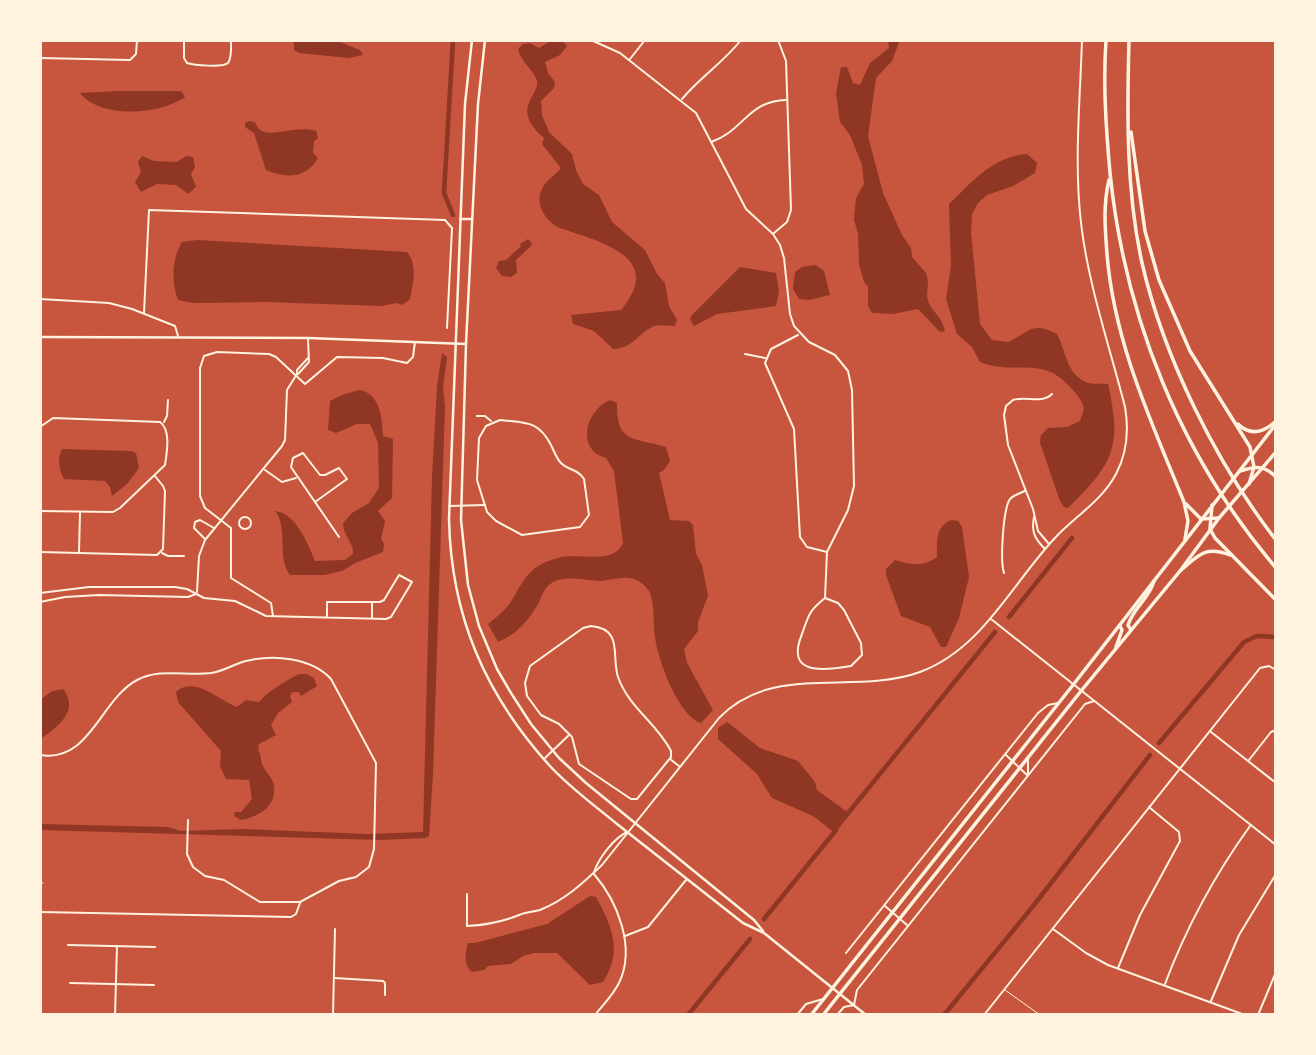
<svg xmlns="http://www.w3.org/2000/svg" width="1316" height="1055" font-family="'DejaVu Sans',sans-serif">
<rect width="100%" height="100%" fill="#c8553d"/>
<!-- water -->
<g fill="#8f3625">
<polygon points="294,40 335,40 360,50 363,55 349,58 299,53 294,50"/>
<path d="M552 40H562L567 46 560 55 545 62 548 73 555 82 554 88 541 101 542 115 549 132 572 154 576 170 583 184 599 195 612 222 645 250 657 274 665 283 669 306 677 320 675 326C668 326 658 324 652 327 637 334 634 348 613 349L594 331 573 324 571 315 621 310C667 255 596 241 557 227 542 217 533 200 545 184 550 177 557 174 561 168L542 144 544 138C507 106 544 95 536 78 531 68 520 60 518 49L523 44 530 43 539 48Z"/>
<polygon points="888,40 900,40 892,61 876,78 868,136 883,193 902,235 911,248 912,257 926,273 928,281 927,297 930,306 941,320 945,331 943,332 939,331 918,309 893,314 872,313 868,306 868,287 864,282 859,264 858,233 854,220 856,198 864,184 862,165 850,135 840,122 836,93 841,67 847,67 853,83 860,85 870,63 889,48"/>
<path d="M119 91H181L185 97C160 115 100 119 80 93Z"/>
<path d="M249 121 255 122C256 125 259 130 262 131 274 137 298 125 316 131L318 138 314 141 313 153 318 158C307 178 286 179 266 170L254 133 245 127V123Z"/>
<path d="M1027 154 1037 163 1035 173 1013 186 987 195 978 203 972 214 971 232 980 324 992 340 1009 342C1029 332 1031 321 1057 334 1065 349 1067 375 1086 382 1092 385 1101 383 1108 384 1122 447 1114 463 1068 508L1064 507 1060 501 1040 443 1041 435 1048 428 1067 427 1080 421 1084 409C1082 399 1076 393 1069 386 1041 355 1015 376 980 362L972 347 957 334 946 299 951 266 949 204C972 182 993 156 1027 154Z"/>
<polygon points="142,156 154,161 177,162 186,156 193,157 195,167 191,174 196,187 188,194 176,185 157,184 141,192 135,182 141,172 138,162"/>
<polygon points="528,239 532,243 531,246 516,260 517,273 511,277 502,276 496,268 499,261 506,260 521,246 520,244"/>
<path d="M197 240 407 252C418 265 413 283 410 299L402 305 397 303 381 306 265 302 193 303 178 300C171 281 172 259 182 242Z"/>
<polygon points="816,265 824,271 830,295 809,300 799,299 793,289 795,272 802,267"/>
<polygon points="740,267 776,273 779,291 776,306 717,314 694,326 690,319 692,315"/>
<polygon points="442,353 447,357 443,388 445,406 433,774 429,836 425,838 380,840 40,830 40,824 168,827 181,831 244,829 368,834 423,832 432,478 437,386"/>
<path d="M359 390C381 393 382 420 383 436L393 439 392 498 378 511 385 521 381 538 384 544 383 552 355 563 342 571 324 575H290C276 557 289 528 275 511 296 513 308 544 315 561L345 560 353 554C354 543 343 535 343 523L352 513 369 503 379 488 378 443 370 424H357L336 433 328 430 330 401 342 395Z"/>
<path d="M610 400 617 403C616 444 634 437 666 447L670 461 664 470 659 473 670 520 689 521 693 525 696 554 702 565 708 596 698 622V631L684 649 687 663 713 710 701 723C678 716 658 660 655 637 653 622 655 608 650 593 646 585 638 579 629 578 620 577 610 580 601 581 586 581 561 573 548 586 544 589 542 596 540 600 530 619 518 634 498 642L488 624C497 617 506 610 512 600 525 578 530 565 558 558 577 552 613 566 623 543L614 471 606 458C575 450 586 410 610 400Z"/>
<path d="M62 449 131 451 136 453 139 468 127 484 112 496 110 487 105 481 64 479C59 470 57 458 62 449Z"/>
<path d="M951 520 958 521 962 527 969 577 959 618 946 647H941L930 627 901 616 886 575V569L895 560C910 565 924 567 937 557 937 541 935 527 951 520Z"/>
<path d="M299 674H306L314 678 317 686 301 696 299 692H292L290 696 292 702 278 713 271 725 276 735 259 744 258 750C262 756 260 760 263 766 266 773 273 778 274 786 277 807 257 817 241 820L234 816 235 812H241L252 799 249 780 226 779 220 766 221 751 178 702 176 692C195 675 219 701 237 707L246 700 259 702C268 691 284 682 299 674Z"/>
<path d="M63 689C80 710 58 727 40 739V700L52 691Z"/>
<polygon points="727,722 760,748 798,761 815,782 817,790 850,814 835,833 813,816 772,798 757,774 718,739 718,728"/>
<path d="M590 896 596 897C612 926 623 951 603 982L590 985 557 953H534L523 956 511 964 488 966 484 970 472 972C463 964 465 954 468 943H475L547 924Z"/>
</g>
<g fill="none" stroke-linecap="round" stroke-linejoin="round">
<!-- canal -->
<g stroke="#8f3625" stroke-width="4.5">
<polyline points="453,215 444,193 453,40"/>
<polyline points="1009,617 1072,538"/>
<polyline points="1159,743 1244,642 1257,636 1276,637"/>
<polyline points="845,817 995,632"/>
<polyline points="764,919 836,830"/>
<polyline points="688,1015 750,939"/>
<polyline points="944,1015 1034,905 1150,755"/>
</g>
<!-- service -->
<polyline stroke="#fff3e0" stroke-width="1" points="1005,990 1040,1015"/>
<!-- minor -->
<g stroke="#fff3e0" stroke-width="2">
<path d="M184 40V58L187 63C194 65 222 68 228 63 232 58 231 47 231 40"/>
<polyline points="591,40 620,53 696,113 746,209 773,234 780,245 784,258 790,314 794,326 809,342 835,355 848,371 852,390 854,486 848,510 827,552 825,598"/>
<polyline points="40,58 130,60 136,54 137,40"/>
<polyline points="630,59 645,40"/>
<path d="M682 99C700 77 723 63 741 40"/>
<path d="M711 142C744 131 747 101 786 100"/>
<polyline points="774,233 787,222 791,210 786,61 778,40"/>
<polyline points="40,299 109,303 132,309 175,326 178,336"/>
<polyline points="144,313 149,210 445,220 452,228 447,328"/>
<polyline points="798,335 771,349 765,363 794,429 800,537 807,547 827,552"/>
<polyline points="745,354 765,358"/>
<polyline points="298,374 309,362 308,339"/>
<polyline points="477,416 485,416 491,421"/>
<path d="M500 420C525 423 538 420 551 445 554 451 557 460 562 464 570 471 578 469 584 479L589 515 580 527 522 535 496 521 487 512 477 480 479 438 486 426Z"/>
<polyline points="164,422 167,416 168,400"/>
<path d="M40 427 53 418 160 422C171 430 167 452 165 465L120 508 113 512 40 511"/>
<polyline points="265,470 282,482 296,478"/>
<polyline points="315,502 347,479 339,468 325,475 320,475 303,453 293,458 291,467 339,537"/>
<polyline points="449,506 485,505"/>
<circle cx="245" cy="523" r="6"/>
<path d="M1034 517C1031 532 1035 539 1045 549"/>
<polyline points="231,528 205,508 200,496 200,368 204,356 217,352 269,354 276,357 305,384 337,357 383,358 407,363 413,357 415,342"/>
<polyline points="231,529 231,578 271,603 273,616"/>
<polyline points="205,539 194,528 195,522 200,520 214,528"/>
<path d="M1049 544 1038 531 1033 509 1008 445 1004 415 1006 406 1013 400C1026 396 1042 404 1052 394"/>
<polyline points="40,552 157,555 163,549 165,491 163,486 155,476"/>
<polyline points="79,552 80,513"/>
<polyline points="162,553 168,556 184,556"/>
<path d="M1004 573C1000 561 1003 509 1010 499 1014 495 1020 493 1025 491"/>
<polyline points="197,592 199,556 205,540 282,446 285,440 287,390 297,374 297,370 308,358"/>
<polyline points="40,593 89,587 175,587 187,589 204,598 235,601 266,616 386,619 391,617 412,582 399,575 384,600 380,602 327,602 327,617"/>
<path d="M825 598 838 603 844 610 861 643 862 655 851 666C822 671 785 675 802 634 809 614 809 611 825 598Z"/>
<polyline points="40,602 65,597 99,595 188,597 196,594"/>
<polyline points="372,618 372,603"/>
<polyline points="991,619 1276,845"/>
<path d="M591 626C624 629 611 656 618 677 629 708 657 723 671 751V757L637 799H631L579 764 572 737 559 724 541 715 527 696 525 683 530 666 583 628Z"/>
<polyline points="1211,732 1276,783"/>
<path d="M40 755C90 763 100 700 137 680 160 668 186 676 211 673 224 671 234 664 246 661 274 654 312 658 331 679L376 763 374 849 369 867 356 877 339 881 300 902H260L224 880 205 876 193 867 187 854 188 820"/>
<polyline points="1006,755 1027,775"/>
<polyline points="545,758 569,735"/>
<polyline points="670,759 679,766"/>
<polyline points="1249,760 1271,732 1276,730"/>
<polyline points="1028,774 1028,759"/>
<path d="M594 872C599 858 613 839 627 832"/>
<path d="M594 874C618 902 636 948 619 983 613 995 603 1005 595 1015"/>
<polyline points="40,883 42,883"/>
<path d="M467 894V926C486 925 502 922 519 915 526 912 533 912 540 910 565 900 583 883 602 865L719 718C772 662 854 696 920 672 982 649 1011 585 1054 539 1074 517 1102 501 1116 474 1127 453 1129 430 1125 407 1110 348 1088 284 1081 223 1074 163 1080 101 1082 40"/>
<polyline points="885,906 907,925"/>
<polyline points="40,912 291,917 296,914 300,903"/>
<polyline points="1053,929 1086,953 1108,965 1245,1015"/>
<polyline points="625,936 648,927 686,880"/>
<polyline points="68,945 155,947"/>
<polyline points="846,953 1038,713 1048,705 1058,703"/>
<polyline points="1118,968 1140,915 1180,841 1179,832 1149,807"/>
<polyline points="335,978 383,981 385,983 385,995"/>
<polyline points="70,983 154,985"/>
<path d="M1165 984C1186 928 1214 876 1250 826"/>
<polyline points="1211,1001 1239,935 1276,874"/>
<polyline points="115,1015 117,946"/>
<polyline points="333,1015 335,929"/>
<polyline points="797,1015 806,1004 823,999"/>
<polyline points="837,1015 844,1007 854,1005 857,990 1085,704 1094,701"/>
<polyline points="984,1015 1260,668 1269,666 1276,670"/>
<polyline points="1258,1015 1276,972"/>
</g>
<!-- tertiary -->
<g stroke="#fff3e0" stroke-width="2.5">
<path d="M472 40 465 104 449 519C451 616 485 694 549 765 569 787 594 805 617 824 659 857 701 890 743 923L764 933 866 1015"/>
<polyline points="485,40 478,104 466,344 461,520 468,585 479,626 497,669 511,693 531,724 559,758 586,783 754,920 763,931"/>
<polyline points="460,219 472,219"/>
<polyline points="40,337 308,338 466,344"/>
</g>
<!-- primary -->
<g stroke="#fff3e0" stroke-width="3.5">
<path d="M1131 630 1128 625C1133 608 1149 599 1154 581"/>
<polyline points="1116,647 1122,630 1120,626"/>
<polyline points="811,1015 1073,685 1276,424"/>
<polyline points="823,1015 1081,691 1180,571 1219,518 1276,452"/>
</g>
<!-- motorway -->
<g stroke="#fff3e0" stroke-width="3.5">
<path d="M1106 40C1103 85 1106 128 1110 173 1125 319 1181 456 1276 568"/>
<path d="M1129 40C1127 114 1126 191 1142 263 1164 358 1216 463 1276 540"/>
<polyline points="1131,132 1145,231 1159,280 1190,351 1250,447 1254,467 1249,484"/>
<path d="M1109 180C1103 205 1105 228 1107 254 1114 342 1151 421 1184 502L1188 521 1185 539"/>
<path d="M1238 424C1250 436 1263 433 1276 421"/>
<path d="M1240 471C1256 466 1264 465 1276 477"/>
<polyline points="1186,504 1201,519 1219,518"/>
<polyline points="1212,505 1210,529 1215,538 1276,600"/>
<path d="M1180 571C1198 556 1205 545 1230 555"/>
</g>
</g>
<!-- border -->
<rect width="1316" height="1055" fill="none" stroke="#fff3e0" stroke-width="84"/>
</svg>
